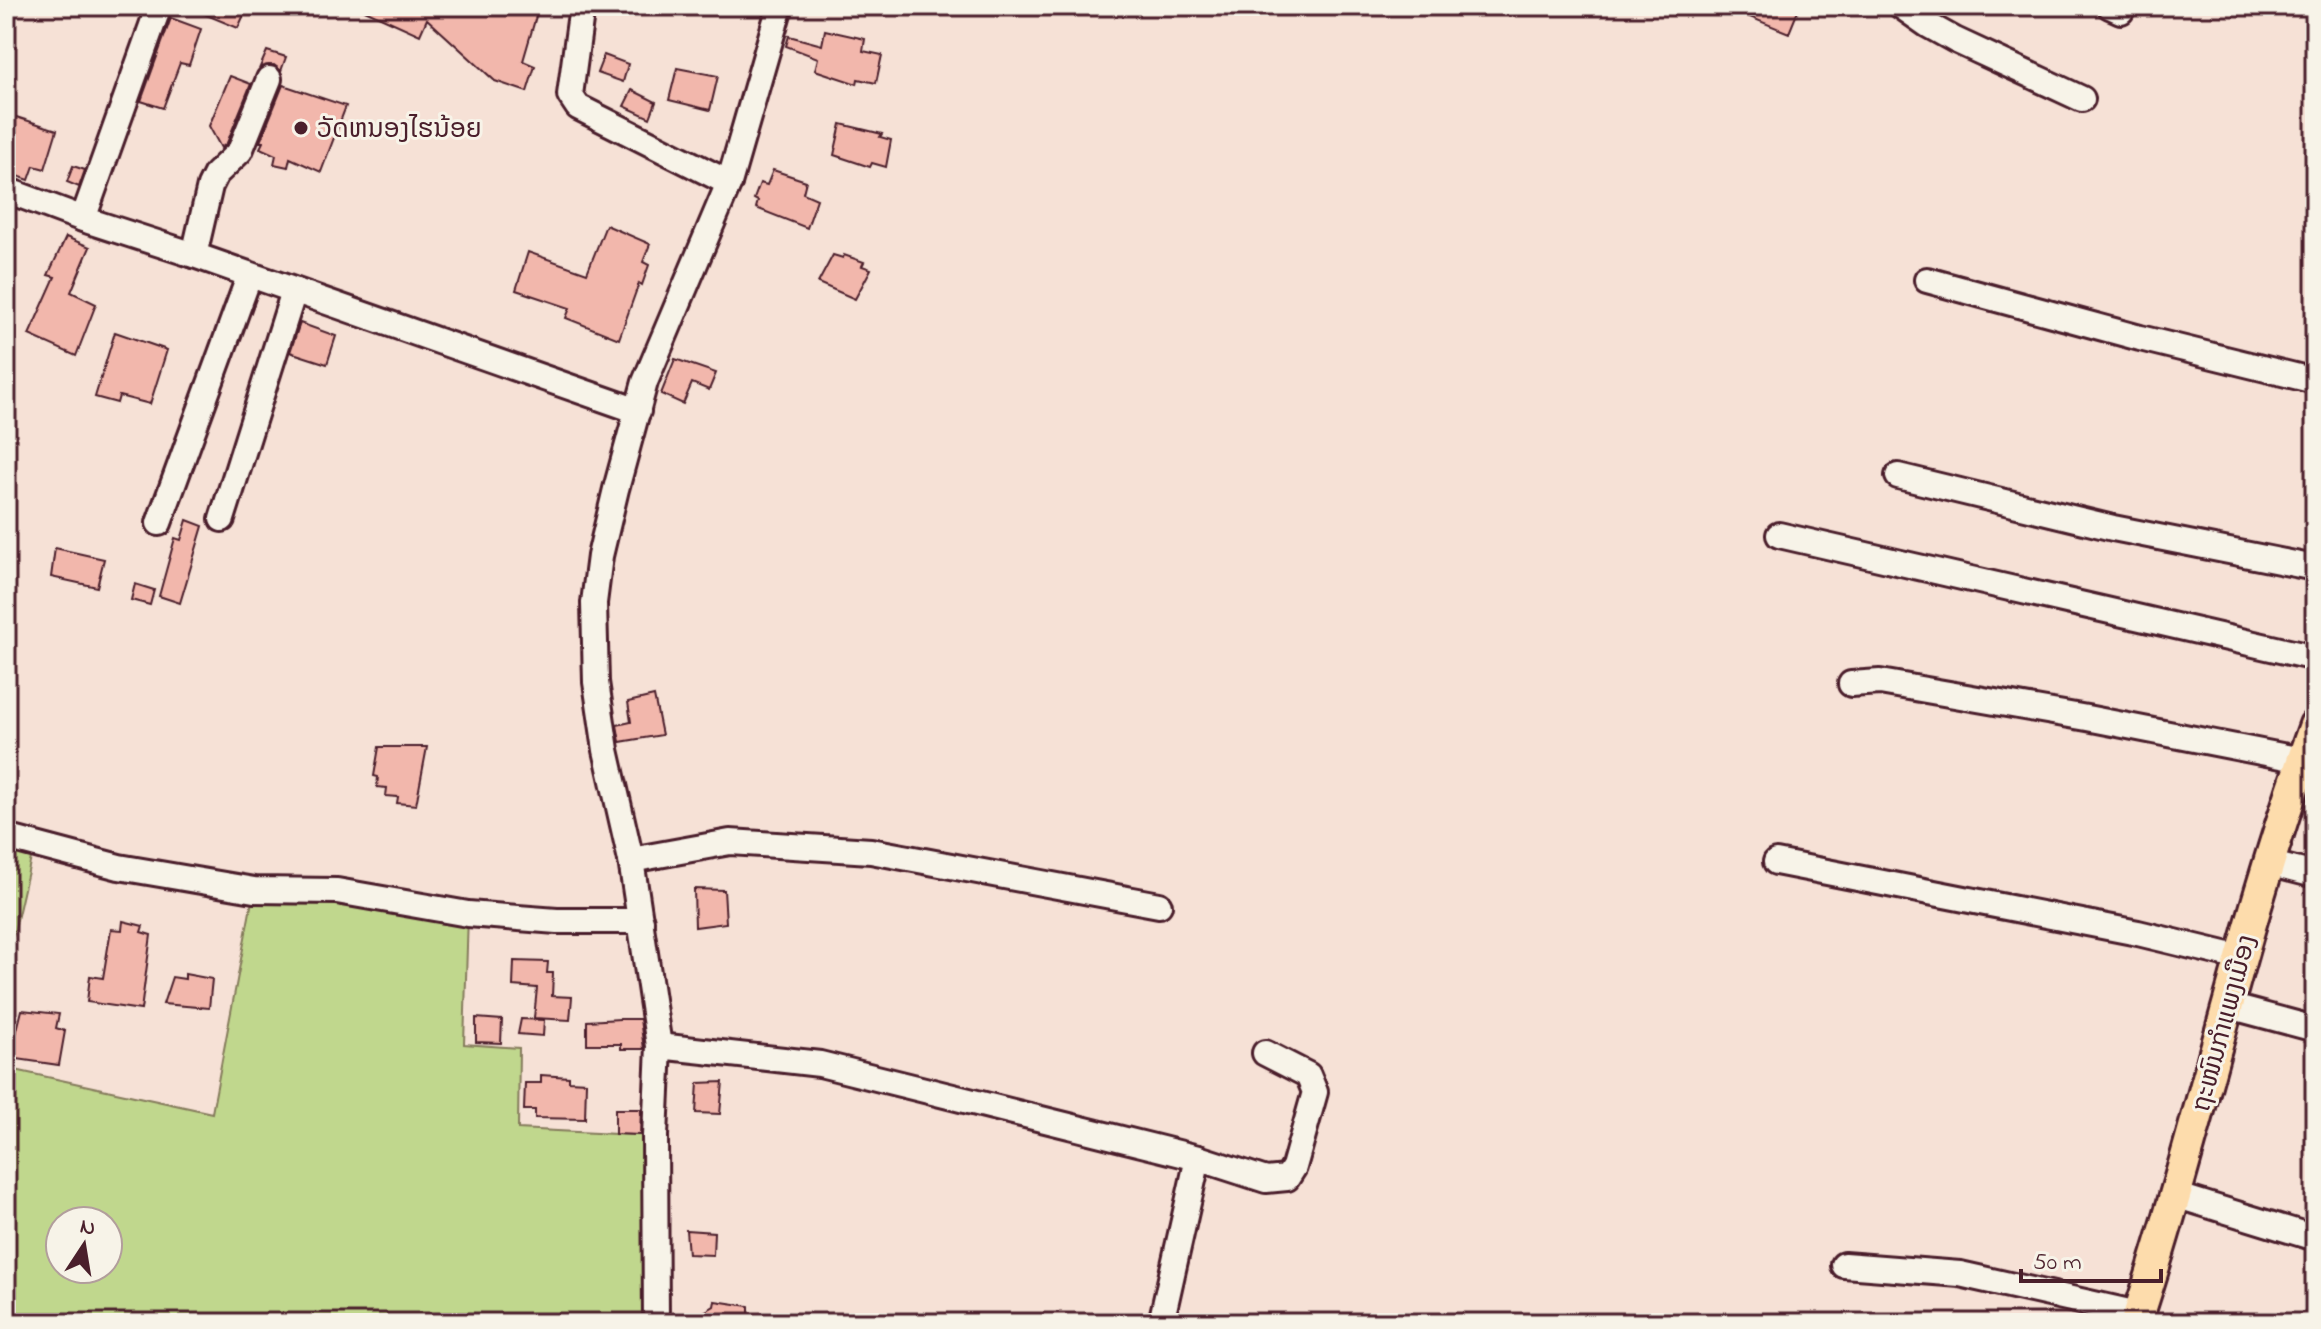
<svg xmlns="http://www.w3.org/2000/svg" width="2321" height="1329" font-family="'Indie Flower','Noto Sans Lao',sans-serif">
<rect width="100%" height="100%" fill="#f6e1d6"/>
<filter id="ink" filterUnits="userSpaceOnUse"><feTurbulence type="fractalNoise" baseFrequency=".0125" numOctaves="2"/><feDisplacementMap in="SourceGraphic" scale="16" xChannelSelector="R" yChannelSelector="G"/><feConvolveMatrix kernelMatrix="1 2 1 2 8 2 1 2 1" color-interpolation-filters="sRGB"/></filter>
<g filter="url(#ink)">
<!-- green -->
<g fill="#c0d78d" stroke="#857b5c" stroke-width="2" fill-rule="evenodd">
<polygon points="6,837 34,845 6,968"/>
<path d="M254 890 468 914 464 1044 519 1048 518 1129 655 1136 653 1323H6V1068L212 1113ZM60 1221H108V1269H60Z"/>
</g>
<!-- building -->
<g fill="#f2b7ac" stroke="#4a1f2b" stroke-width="2">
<polygon points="185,6 248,6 238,28"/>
<polygon points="356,6 539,6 523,61 535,66 527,92 495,81 427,19 420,35"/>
<polygon points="1723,6 1800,6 1789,33"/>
<polygon points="171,18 201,29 189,65 180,63 163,108 141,101"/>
<polygon points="825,30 865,39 863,51 882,55 876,83 858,79 857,84 815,70 818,58 786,46 789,36 822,45"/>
<polygon points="267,51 286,57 281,71 274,65 260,67"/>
<polygon points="604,55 628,64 623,82 597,73"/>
<polygon points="677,68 718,76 710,110 669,100"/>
<polygon points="230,76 251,84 227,143 221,148 209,126"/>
<polygon points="283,85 346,106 321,172 290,158 288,167 274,164 276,155 260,148 263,142 260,142"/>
<polygon points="632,90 656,102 650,118 624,106"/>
<polygon points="13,116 57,130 45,169 34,166 29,180 6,172 6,140"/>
<polygon points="841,124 882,134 880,137 891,140 886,167 872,163 870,167 834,155"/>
<polygon points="73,166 85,170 79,187 67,182"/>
<polygon points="773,170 806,181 803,193 817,199 807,228 756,208 758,201 754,199 760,183 767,185"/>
<polygon points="606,225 650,244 643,262 649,265 642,285 639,283 619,339 566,318 570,308 516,290 528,252 587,273"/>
<polygon points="66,237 90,247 71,292 96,304 76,356 29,335 55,277 48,275"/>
<polygon points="833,255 843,258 844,255 864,262 862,266 871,269 855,299 818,283"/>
<polygon points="300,323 336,336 327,364 290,352"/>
<polygon points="115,332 167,350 150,404 119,396 117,403 95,397"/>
<polygon points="675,359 716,373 709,390 692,383 683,404 661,394"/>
<polygon points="187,520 203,526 180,603 159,596 175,538 181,540"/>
<polygon points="55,548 104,559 97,587 51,577"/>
<polygon points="135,584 154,590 150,605 131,600"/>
<polygon points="654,696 662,735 620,742 617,725 631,722 628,702"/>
<polygon points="379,747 427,747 416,805 397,803 398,797 386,796 387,788 377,787 378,777 374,776"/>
<polygon points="694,889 724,890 726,923 695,927"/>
<polygon points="123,921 143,926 141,932 151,935 141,1010 87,1002 90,976 103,978 111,929 122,930"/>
<polygon points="514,961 548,962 547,973 553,973 552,996 572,997 570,1020 534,1018 537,988 513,986"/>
<polygon points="185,974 212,979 209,1008 163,1004 172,977 185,979"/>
<polygon points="22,1010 59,1014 56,1028 65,1031 59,1065 10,1058"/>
<polygon points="476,1018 502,1020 501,1043 476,1042"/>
<polygon points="521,1019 544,1020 543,1036 518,1034"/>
<polygon points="620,1019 640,1019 644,1049 621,1049 621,1044 587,1044 587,1021"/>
<polygon points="541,1075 569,1077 569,1081 586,1082 585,1119 535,1118 535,1110 524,1110 525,1083 541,1083"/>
<polygon points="723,1082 720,1114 696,1113 698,1083"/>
<polygon points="615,1109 641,1109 640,1135 615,1134"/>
<polygon points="686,1230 714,1232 713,1255 688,1254"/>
<polygon points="715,1301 749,1306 749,1323 710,1323 704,1312 714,1306"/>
</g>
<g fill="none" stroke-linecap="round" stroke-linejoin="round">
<defs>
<g id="minor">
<polyline points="582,6 570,95 578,107 729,183"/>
<polyline points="1901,6 1928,25 1955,40 2082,99"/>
<polyline points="2110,6 2121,11"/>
<polyline points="6,190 89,221 194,255 638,411"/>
<polyline points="83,219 159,6"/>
<polyline points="194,255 210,186 216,174 240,151 269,79"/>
<polyline points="1927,280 2140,338 2315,381"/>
<polyline points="1898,476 2113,528 2315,568"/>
<polyline points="222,519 294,291"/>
<polyline points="159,523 249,277"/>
<polyline points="1779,535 2315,658"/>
<polyline points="1851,684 1880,682 2087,718 2302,760"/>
<polyline points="6,837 119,867 254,890 337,891 468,914 557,921 641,921"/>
<polyline points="631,860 730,842 871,851 1159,905"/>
<polyline points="1776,862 2138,933 2241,958"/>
<polyline points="2268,863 2315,875"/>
<polyline points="2229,1006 2315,1029"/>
<polyline points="659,1046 820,1064 1198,1158 1266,1180 1287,1178 1294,1167 1315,1092 1308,1075 1265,1053"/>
<polyline points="2175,1195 2315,1238"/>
<polyline points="1844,1265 1960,1274 2138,1314"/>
<polyline points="656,1323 655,1136 659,1046 631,860 606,750 596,682 594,603 600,556 616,489 645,382 729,183 780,6"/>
<polyline points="1161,1323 1198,1158"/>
</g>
<path id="major" d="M2136 1323C2201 1125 2243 921 2315 725"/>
</defs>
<!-- minor casing -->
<use href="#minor" stroke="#4a1f2b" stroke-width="30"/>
<!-- major casing -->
<use href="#major" stroke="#4a1f2b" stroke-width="36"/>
<!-- minor -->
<use href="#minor" stroke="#f7f3e8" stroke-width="24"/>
<!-- major -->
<use href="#major" stroke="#fddcac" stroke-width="30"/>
</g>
</g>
<!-- markers -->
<circle fill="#4a1f2b" stroke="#f7f3e8" stroke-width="3" cx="301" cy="128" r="8"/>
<g text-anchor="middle" stroke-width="6" stroke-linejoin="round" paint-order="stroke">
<!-- poi labels -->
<g font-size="26" fill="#4a1f2b" stroke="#f7f3e8" text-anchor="start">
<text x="317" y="137">ວັດຫນອງໄຮນ້ອຍ</text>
</g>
<!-- street labels -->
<g font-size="26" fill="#4a1f2b" stroke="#f7f3e8">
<text transform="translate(2223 1023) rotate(-75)" y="9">ຖະໜົນກຳແພງເມືອງ</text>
</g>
</g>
<!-- margin -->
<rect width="2321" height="1329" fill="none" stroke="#f7f3e8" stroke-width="32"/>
<rect x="16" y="16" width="2289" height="1297" fill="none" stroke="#4a1f2b" stroke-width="3" filter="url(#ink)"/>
<!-- north arrow -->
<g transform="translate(84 1245) rotate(12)"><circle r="38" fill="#f7f3e8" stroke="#b29e9c" stroke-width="2"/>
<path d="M0-6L14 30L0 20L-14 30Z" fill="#4a1f2b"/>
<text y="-12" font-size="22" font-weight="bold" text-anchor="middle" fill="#4a1f2b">N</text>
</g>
<!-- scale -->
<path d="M2021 1269v12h140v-12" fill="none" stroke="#4a1f2b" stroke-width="4"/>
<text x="2033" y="1269" font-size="24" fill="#4a1f2b" stroke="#f7f3e8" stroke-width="6" paint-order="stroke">50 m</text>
</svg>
